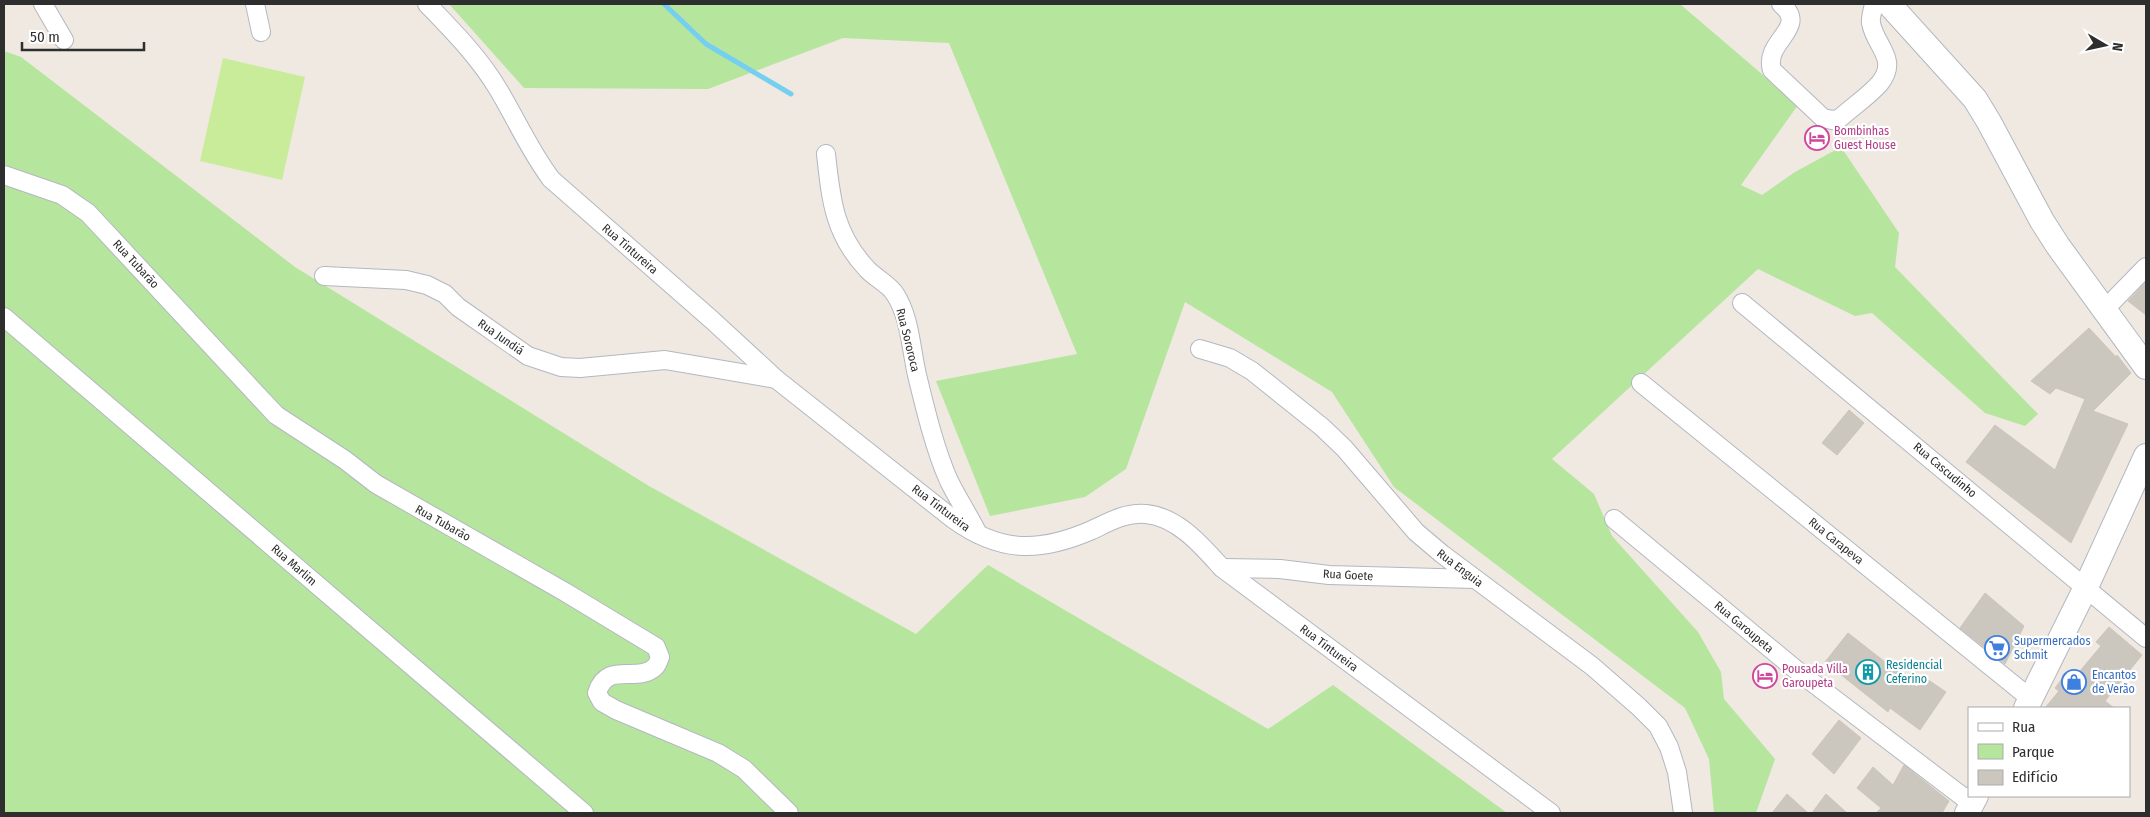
<svg xmlns="http://www.w3.org/2000/svg" width="2150" height="817" font-family="'Fira Sans Condensed',sans-serif">
<rect width="100%" height="100%" fill="#efe9e1"/>
<!-- green -->
<g fill="#b6e59e">
<polygon points="449,4 1680,4 1798,105 1741,185 1762,195 1795,172 1841,147 1899,233 1895,267 2038,414 2025,426 1985,413 1872,313 1855,316 1758,269 1552,459 1594,494 1612,536 1698,632 1721,672 1724,699 1775,759 1756,813 1714,813 1709,759 1685,708 1394,487 1332,392 1185,302 1126,469 1085,497 990,516 936,381 1077,354 949,43 843,38 708,89 524,88"/>
<polygon points="4,51 21,57 295,267 649,486 916,634 988,565 1268,729 1333,685 1507,813 4,813"/>
</g>
<!-- pitch -->
<polygon fill="#c9ec9a" points="223,58 305,77 282,180 200,161"/>
<g fill="none" stroke-linecap="round" stroke-linejoin="round">
<!-- stream -->
<polyline stroke="#75cff0" stroke-width="5" points="664,4 706,44 791,94"/>
</g>
<!-- building -->
<g fill="#cbc7bf" stroke="#cbc5ba">
<polygon points="2146,282 2146,315 2128,301"/>
<polygon points="2089,328 2116,357 2117,355 2131,373 2093,411 2128,424 2071,543 1966,462 1995,425 2055,470 2085,399 2056,388 2050,394 2031,381"/>
<polygon points="1849,410 1864,423 1837,455 1822,443"/>
<polygon points="1985,593 2024,626 2005,664 1960,628"/>
<polygon points="2109,627 2142,655 2105,701 2114,708 2045,708 2059,691 2055,688 2068,671 2075,677 2101,646 2096,642"/>
<polygon points="1848,633 1917,687 1924,677 1946,692 1920,730 1890,708 1888,712 1825,662"/>
<polygon points="1839,720 1861,738 1834,774 1812,754"/>
<polygon points="1904,765 1949,801 1942,813 1876,813 1881,808 1857,788 1873,767 1893,785"/>
<polygon points="1787,794 1808,813 1772,813"/>
<polygon points="1826,794 1847,813 1812,813"/>
</g>
<g fill="none" stroke-linecap="round" stroke-linejoin="round">
<defs>
<g id="street">
<polyline points="43,4 64,40"/>
<polyline points="255,4 261,32"/>
<path d="M427 4C452 30 479 57 498 89 516 119 530 151 551 179L712 320 776 379 953 519C1000 553 1039 553 1092 530 1109 522 1126 512 1146 514 1178 517 1202 546 1222 568L1551 813"/>
<path d="M1781 4C1810 28 1763 41 1772 70L1823 118 1832 120 1839 119C1852 107 1869 96 1880 83 1899 59 1875 46 1871 23 1870 17 1873 10 1874 4"/>
<path d="M826 154C831 200 834 234 867 269 875 278 889 284 895 294 910 317 911 349 917 375 925 408 935 450 949 481 958 499 969 516 978 534"/>
<path d="M4 175 62 195 88 213 276 415 345 460 376 484 565 592 656 647 660 657C659 660 657 665 655 667 637 684 607 660 597 693L602 702 616 710 718 753 744 769 789 813"/>
<polyline points="324,276 406,280 427,285 445,294 458,307 528,356 561,367 580,368 665,360 776,379"/>
<polyline points="1742,303 2146,638"/>
<polyline points="2104,310 2146,267"/>
<polyline points="4,317 584,813"/>
<polyline points="1200,349 1230,358 1252,371 1322,427 1344,448 1416,532 1442,554 1592,666 1639,707 1658,726 1669,747 1677,772 1683,813"/>
<polyline points="1641,383 2031,699"/>
<polyline points="1614,519 1800,673 1971,803"/>
<polyline points="1222,568 1280,569 1329,575 1475,579"/>
</g>
<g id="secondary">
<polyline points="1889,4 1975,99 1989,122 2042,221 2058,246 2146,367"/>
<polyline points="2026,708 2086,587 2146,456"/>
<polyline points="1967,813 1976,796"/>
</g>
</defs>
<!-- street casing -->
<use href="#street" stroke="#b4b7c1" stroke-width="20"/>
<!-- secondary casing -->
<use href="#secondary" stroke="#b4b7c1" stroke-width="26"/>
<!-- street -->
<use href="#street" stroke="#fff" stroke-width="18"/>
<!-- secondary -->
<use href="#secondary" stroke="#fff" stroke-width="24"/>
</g>
<!-- icons -->
<defs>
<symbol id="hotel-ring" viewBox="-11 -11 22 22"><circle r="9.5" fill="#fff" stroke="#d1479c" stroke-width="1.5"/><path d="M-6-4.5h1.5V1H6V5H4.5V3h-9V5H-6ZM-4 0a1.8 1.8 0 1 1 3.6 0ZM.5 0V-2.5h3Q6-2.5 6 0Z" fill="#d1479c"/></symbol>
<symbol id="supermarket-ring" viewBox="-11 -11 22 22"><circle r="9.5" fill="#fff" stroke="#3f7fe0" stroke-width="1.5"/><path d="M-6-5.5h2.5l.6 2H6L4.5 2H-2.5L-4.4-4H-6ZM-1.5 3.2a1.3 1.3 0 1 0 .1 0ZM3 3.2a1.3 1.3 0 1 0 .1 0Z" fill="#3f7fe0"/></symbol>
<symbol id="building-ring" viewBox="-11 -11 22 22"><circle r="9.5" fill="#fff" stroke="#0f9aa8" stroke-width="1.5"/><path d="M-4-6H4V6H1V3H-1V6H-4ZM-2.5-4.3h1.7v1.8h-1.7ZM.8-4.3h1.7v1.8H.8ZM-2.5-1h1.7V.8h-1.7ZM.8-1h1.7V.8H.8Z" fill="#0f9aa8"/></symbol>
<symbol id="shop-ring" viewBox="-11 -11 22 22"><circle r="9.5" fill="#fff" stroke="#3f7fe0" stroke-width="1.5"/><path d="M-5-2.5h2.3a2.7 3.5 0 0 1 5.4 0H5L5.5 6h-11ZM-1.5-2.5h3a1.5 2.3 0 0 0-3 0Z" fill="#3f7fe0"/></symbol>
</defs>
<g fill-rule="evenodd">
<use href="#hotel-ring" x="1803" y="124" width="28" height="28"/>
<use href="#supermarket-ring" x="1983" y="634" width="28" height="28"/>
<use href="#building-ring" x="1854" y="658" width="28" height="28"/>
<use href="#hotel-ring" x="1751" y="662" width="28" height="28"/>
<use href="#shop-ring" x="2060" y="668" width="28" height="28"/>
</g>
<g text-anchor="middle" stroke-width="4.5" stroke-linejoin="round" paint-order="stroke">
<!-- hotel labels -->
<g font-size="12" fill="#b23c85" stroke="#fff" text-anchor="start">
<text x="1834" y="135">Bombinhas<tspan x="1834" dy="14">Guest House</tspan></text>
<text x="1782" y="673">Pousada Villa<tspan x="1782" dy="14">Garoupeta</tspan></text>
</g>
<!-- street labels -->
<g font-size="12" fill="#2e2e2e" stroke="#fff">
<text transform="translate(630 249) rotate(41)" y="4">Rua Tintureira</text>
<text transform="translate(136 264) rotate(47)" y="4">Rua Tubarão</text>
<text transform="translate(501 337) rotate(35)" y="4">Rua Jundiá</text>
<text transform="translate(908 340) rotate(76)" y="4">Rua Sororoca</text>
<text transform="translate(1945 470) rotate(40)" y="4">Rua Cascudinho</text>
<text transform="translate(941 508) rotate(37)" y="4">Rua Tintureira</text>
<text transform="translate(443 523) rotate(29)" y="4">Rua Tubarão</text>
<text transform="translate(1836 541) rotate(39)" y="4">Rua Carapeva</text>
<text transform="translate(294 565) rotate(41)" y="4">Rua Marlim</text>
<text transform="translate(1460 568) rotate(37)" y="4">Rua Enguia</text>
<text transform="translate(1348 575) rotate(3)" y="4">Rua Goete</text>
<text transform="translate(1744 627) rotate(40)" y="4">Rua Garoupeta</text>
<text transform="translate(1329 648) rotate(37)" y="4">Rua Tintureira</text>
</g>
<!-- shop labels -->
<g font-size="12" fill="#366cbe" stroke="#fff" text-anchor="start">
<text x="2014" y="645">Supermercados<tspan x="2014" dy="14">Schmit</tspan></text>
<text x="2092" y="679">Encantos<tspan x="2092" dy="14">de Verão</tspan></text>
</g>
<!-- culture labels -->
<g font-size="12" fill="#0d838f" stroke="#fff" text-anchor="start">
<text x="1886" y="669">Residencial<tspan x="1886" dy="14">Ceferino</tspan></text>
</g>
</g>
<!-- border -->
<rect width="2150" height="817" fill="none" stroke="#2e2e2e" stroke-width="10"/>
<!-- legend -->
<rect x="1968" y="707" width="162" height="90" fill="#ffffff" stroke="#ababab"/>
<rect x="1978" y="723" width="25" height="8" fill="#ffffff" stroke="#ababab"/>
<text x="2012" y="732" font-size="15" fill="#2e2e2e">Rua</text>
<rect x="1978" y="744" width="25" height="15" fill="#b6e59e" stroke="#ababab"/>
<text x="2012" y="757" font-size="15" fill="#2e2e2e">Parque</text>
<rect x="1978" y="770" width="25" height="15" fill="#cbc7bf" stroke="#ababab"/>
<text x="2012" y="782" font-size="15" fill="#2e2e2e">Edifício</text>
<!-- north arrow -->
<g transform="translate(2105 45) rotate(99)" stroke="#ffffff" stroke-width="4" paint-order="stroke">
<path d="M0-4L9 19L0 12L-9 19Z" fill="#2e2e2e"/>
<text y="-8" font-size="14" font-weight="bold" text-anchor="middle" fill="#2e2e2e">N</text>
</g>
<!-- scale -->
<path d="M22 42v8h122v-8" fill="none" stroke="#2e2e2e" stroke-width="2.5"/>
<text x="30" y="42" font-size="15" fill="#2e2e2e" stroke="#ffffff" stroke-width="4" paint-order="stroke">50 m</text>
</svg>
